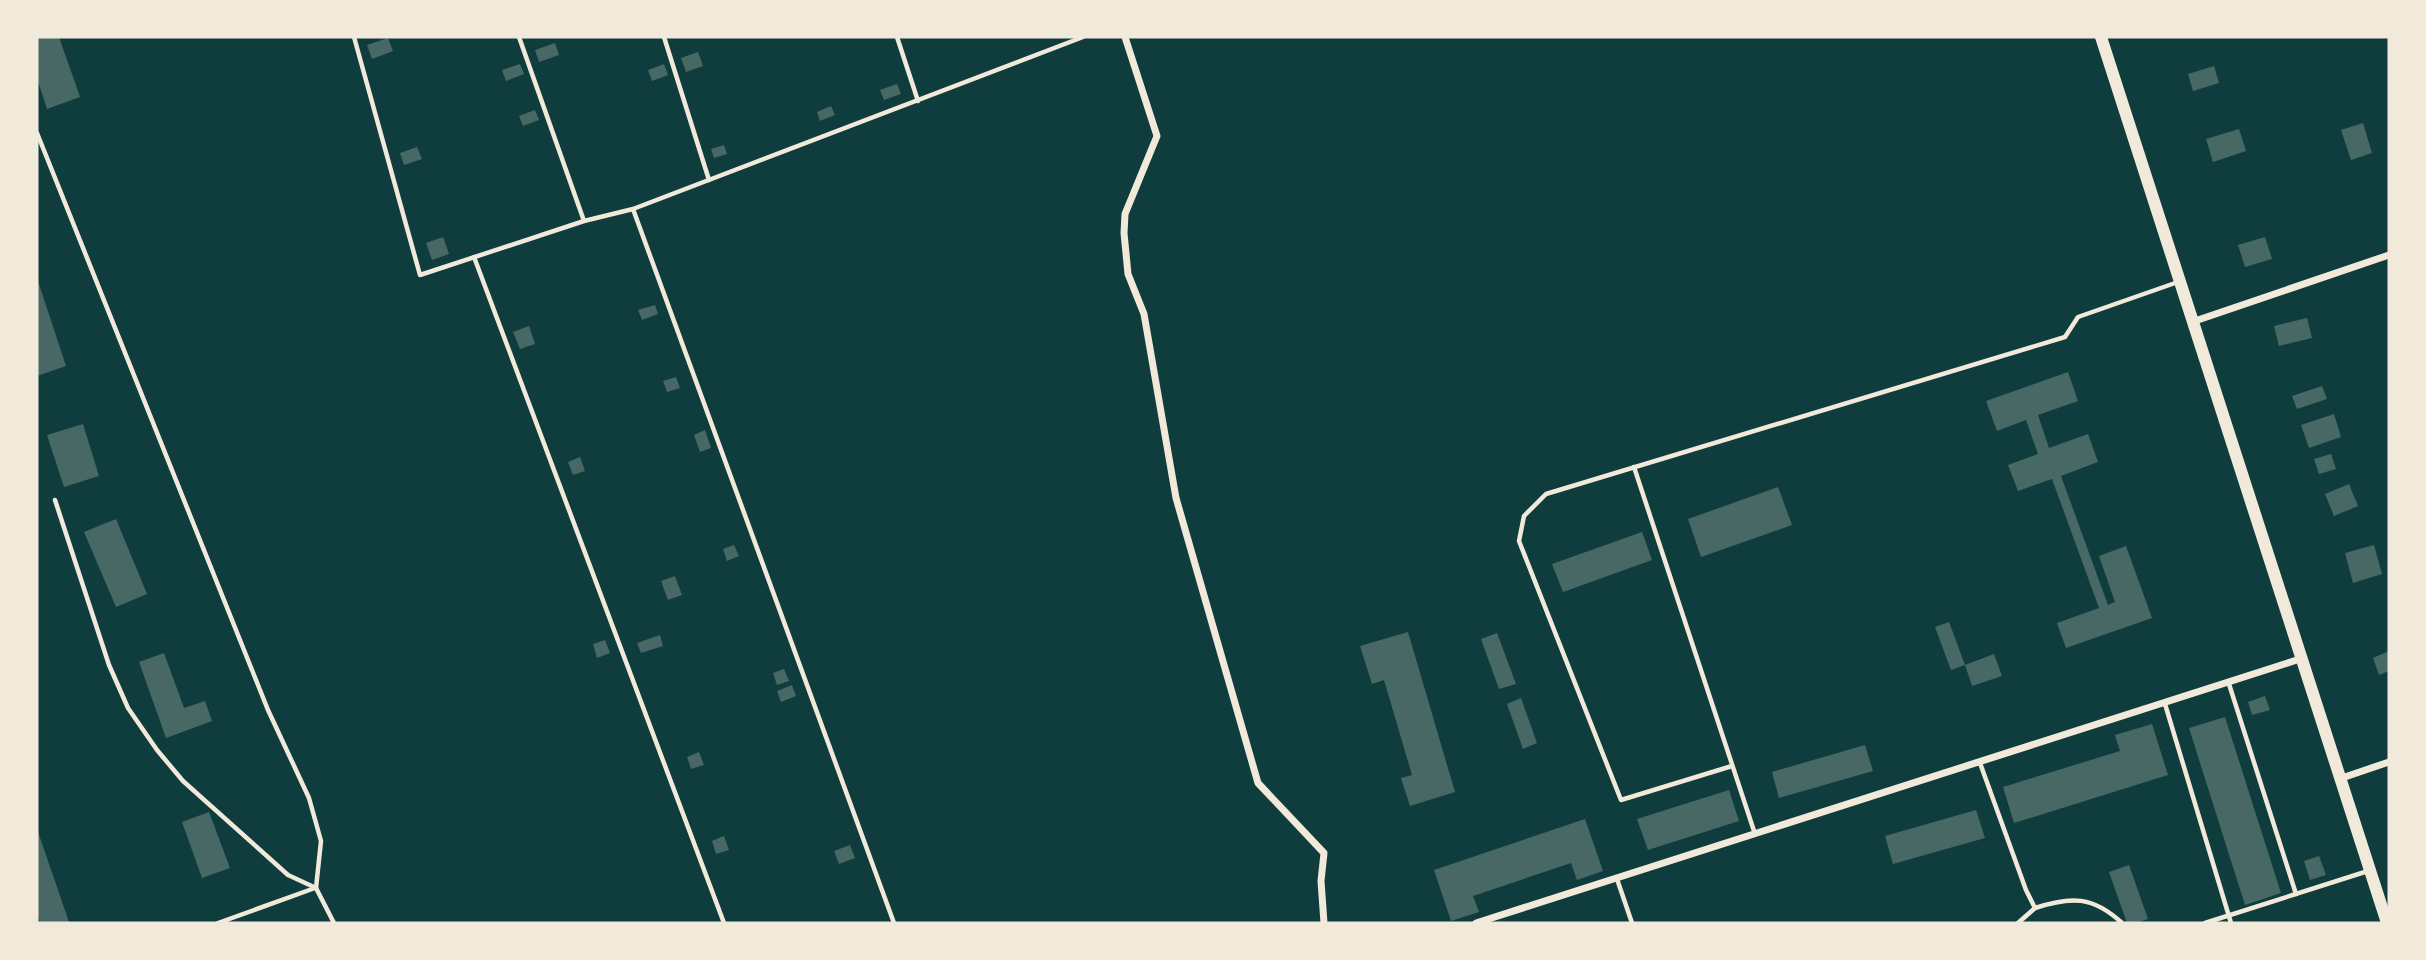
<svg xmlns="http://www.w3.org/2000/svg" width="2426" height="960" font-family="Commissioner,sans-serif">
<rect width="100%" height="100%" fill="#0f3d3e"/>
<!-- building -->
<g fill="#486865">
<polygon points="37,37 59,37 80,97 47,109 37,78"/>
<polygon points="388,38 393,51 372,59 367,45"/>
<polygon points="555,43 559,55 539,62 535,50"/>
<polygon points="698,52 703,66 686,72 681,58"/>
<polygon points="520,64 524,74 506,81 502,70"/>
<polygon points="664,64 668,75 652,81 648,70"/>
<polygon points="2214,66 2219,83 2193,91 2188,74"/>
<polygon points="897,84 901,94 884,100 880,90"/>
<polygon points="831,106 835,115 820,121 817,112"/>
<polygon points="535,110 539,120 523,126 519,116"/>
<polygon points="2363,123 2372,153 2351,160 2341,130"/>
<polygon points="2239,129 2246,151 2213,162 2206,139"/>
<polygon points="724,145 727,154 714,158 711,149"/>
<polygon points="417,147 422,159 404,165 400,153"/>
<polygon points="443,237 449,254 432,260 426,243"/>
<polygon points="2265,237 2272,259 2245,267 2238,245"/>
<polygon points="37,278 66,366 37,376"/>
<polygon points="655,305 658,314 642,320 638,310"/>
<polygon points="2307,318 2312,338 2279,346 2274,326"/>
<polygon points="529,326 535,344 520,349 513,332"/>
<polygon points="2068,372 2078,401 2038,415 2049,448 2088,434 2098,462 2061,476 2108,605 2115,602 2099,556 2126,546 2152,618 2066,648 2057,623 2099,608 2052,479 2018,491 2008,465 2038,454 2026,420 1997,431 1986,401"/>
<polygon points="676,377 680,388 667,392 663,381"/>
<polygon points="2322,386 2327,399 2297,409 2292,396"/>
<polygon points="2334,414 2341,437 2309,448 2301,425"/>
<polygon points="83,424 99,476 64,487 47,435"/>
<polygon points="705,430 711,448 700,452 694,435"/>
<polygon points="2331,454 2336,469 2319,474 2314,459"/>
<polygon points="580,457 585,471 573,475 568,462"/>
<polygon points="2349,484 2358,506 2334,516 2325,494"/>
<polygon points="1778,487 1792,525 1701,557 1688,519"/>
<polygon points="116,519 147,594 116,607 84,532"/>
<polygon points="1642,532 1652,560 1563,592 1552,564"/>
<polygon points="734,545 739,556 727,561 723,549"/>
<polygon points="2374,545 2382,574 2353,583 2345,553"/>
<polygon points="675,576 682,595 668,600 661,581"/>
<polygon points="1949,622 1965,665 1951,670 1935,627"/>
<polygon points="1408,632 1455,792 1410,806 1401,778 1412,775 1384,680 1372,684 1360,646"/>
<polygon points="1497,633 1516,684 1499,689 1481,639"/>
<polygon points="660,635 663,646 641,653 637,643"/>
<polygon points="605,640 610,653 597,658 593,644"/>
<polygon points="2389,651 2389,671 2379,675 2373,658"/>
<polygon points="164,653 184,708 205,701 212,721 166,738 139,662"/>
<polygon points="1994,654 2002,676 1972,686 1965,665"/>
<polygon points="784,669 789,681 777,685 773,673"/>
<polygon points="792,685 796,696 781,702 777,691"/>
<polygon points="2265,696 2270,710 2252,715 2248,702"/>
<polygon points="1521,698 1537,743 1523,749 1507,704"/>
<polygon points="2225,717 2281,893 2245,905 2189,728"/>
<polygon points="2152,724 2168,775 2014,823 2003,787 2120,751 2115,735"/>
<polygon points="1865,745 1873,771 1779,798 1772,772"/>
<polygon points="699,752 704,765 691,769 687,757"/>
<polygon points="1729,790 1739,821 1648,850 1637,819"/>
<polygon points="1976,810 1985,838 1893,864 1885,836"/>
<polygon points="209,812 230,868 202,878 182,822"/>
<polygon points="1585,819 1603,871 1577,880 1571,863 1473,896 1479,912 1451,921 1434,870"/>
<polygon points="37,829 69,922 66,923 40,923 37,913"/>
<polygon points="724,836 729,850 716,854 712,841"/>
<polygon points="850,845 855,858 839,864 834,851"/>
<polygon points="2319,856 2326,875 2310,880 2304,861"/>
<polygon points="2129,865 2148,919 2135,923 2127,923 2109,872"/>
</g>
<g fill="none" stroke-linecap="round" stroke-linejoin="round">
<!-- service -->
<g stroke="#f1e9da" stroke-width="4.5">
<polyline points="354,37 420,275 584,221 633,209 1083,37"/>
<polyline points="519,37 584,221"/>
<polyline points="664,37 709,180"/>
<polyline points="897,37 918,101"/>
<polyline points="37,133 268,710 309,798 321,841 316,888 334,923"/>
<polyline points="633,209 894,923"/>
<polyline points="474,257 724,923"/>
<polyline points="1634,467 1755,834"/>
<polyline points="55,500 109,665 128,708 157,750 183,781 288,875 316,888"/>
<polyline points="2229,684 2296,894"/>
<polyline points="2165,704 2231,923"/>
<path d="M1980 763 2026 890 2035 908C2071 896 2093 896 2122 923"/>
<polyline points="1732,766 1621,800 1519,541 1524,516 1546,494 2065,337 2078,317 2178,282"/>
<polyline points="1617,879 1632,923"/>
<polyline points="218,923 315,888"/>
<polyline points="2018,923 2035,908"/>
<polyline points="2205,923 2368,871"/>
</g>
<!-- minor -->
<g stroke="#f1e9da" stroke-width="7">
<polyline points="1125,37 1157,136 1125,214 1124,233 1128,274 1144,314 1176,498 1258,783 1324,853 1321,881 1324,923"/>
<polyline points="2192,322 2389,255"/>
<polyline points="2339,779 2389,762"/>
<polyline points="1476,923 2300,659"/>
</g>
<!-- tertiary -->
<polyline stroke="#f1e9da" stroke-width="12" points="2101,37 2387,923"/>
</g>
<!-- border -->
<rect width="2426" height="960" fill="none" stroke="#f1e9da" stroke-width="77"/>
</svg>
